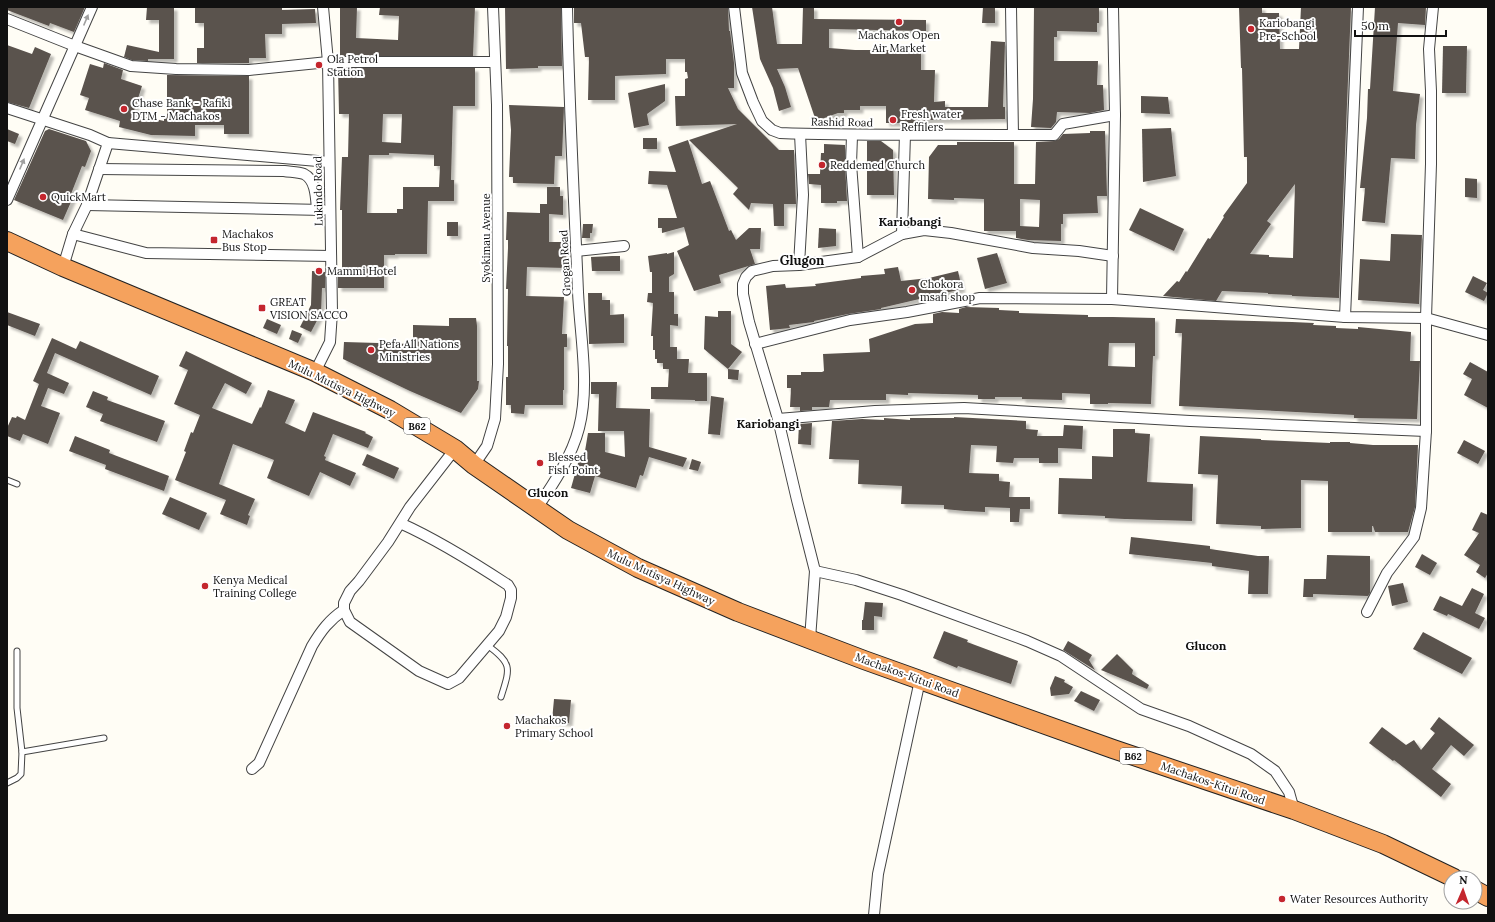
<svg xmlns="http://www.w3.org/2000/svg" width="1495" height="922" font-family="Lora,serif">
<defs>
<filter id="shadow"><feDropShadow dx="3.5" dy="3.5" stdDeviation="1" flood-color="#0004"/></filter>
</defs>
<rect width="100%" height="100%" fill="#fffdf5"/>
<!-- building -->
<g fill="#5a524d" fill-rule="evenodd" filter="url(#shadow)">
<polygon points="7,7 85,7 74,32 50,23 49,26 7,10"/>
<polygon points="147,7 174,7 174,59 148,59 148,61 132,60 124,57 127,45 159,52 159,20 146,20"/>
<polygon points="195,7 282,7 282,10 315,9 316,23 282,24 282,34 265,34 266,58 249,58 249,63 197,63 197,48 204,48 204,23 195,23"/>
<polygon points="340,7 357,7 356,38 398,40 399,16 379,15 380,7 475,7 473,56 340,56"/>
<polygon points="505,7 561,7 562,66 538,66 538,68 506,69"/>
<polygon points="574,7 728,7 729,31 730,31 734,63 734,88 728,88 738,109 779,150 794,150 796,204 784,204 784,226 774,226 773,204 751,203 749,210 733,194 738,188 689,140 737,124 676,126 675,96 685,96 685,79 688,78 687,72 685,72 685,59 666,59 666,74 615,76 615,100 588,100 589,57 585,57 581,23 574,23"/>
<polygon points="752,7 772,7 777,44 802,44 803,7 814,7 814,19 926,20 926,31 829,29 829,48 855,50 921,50 921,70 935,70 934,102 945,101 945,107 988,107 991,41 1005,42 1003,107 1005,107 1005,119 928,120 928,123 886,123 886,106 860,106 860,110 844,110 844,113 838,113 816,121 798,68 777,69 785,87 791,107 779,111 773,88 760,59"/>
<polygon points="983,7 995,7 995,23 982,23"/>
<polygon points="1034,7 1099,7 1099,23 1097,23 1097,32 1057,31 1057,37 1054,37 1054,61 1098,61 1097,85 1103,85 1104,110 1090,113 1057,112 1056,122 1051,128 1031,127 1033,99"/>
<path d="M1239 7H1262V13H1279L1280 49H1299L1301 7H1351L1339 298 1292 296V295L1268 294V293L1222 291 1216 301 1163 296 1177 281 1179 282 1186 271 1187 272 1208 238 1210 239 1224 217 1223 216 1247 183V157H1244L1242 68H1241ZM1295 184 1293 258 1269 257V255L1250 254 1271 224 1267 221Z"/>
<polygon points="1375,7 1426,7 1425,25 1398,23 1393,91 1420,94 1416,125 1415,159 1391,158 1385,223 1362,221 1365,188 1360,188 1367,118 1368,89 1370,89"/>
<polygon points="7,45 32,54 35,47 51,54 29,108 7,102"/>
<polygon points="1443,46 1467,46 1466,93 1442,93"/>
<polygon points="104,63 123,70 121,79 142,86 133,114 164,121 164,116 167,116 167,75 249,76 249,134 224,134 224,125 195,125 195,136 151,135 119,127 120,121 85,110 89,98 80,95 90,64 103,68"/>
<path d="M338 68H475V106H453L451 180H454V201H428L427 254H395V255H384V288H338V272H342V210H340L342 157H348L349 114H339ZM383 114H402L401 143 382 142ZM389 153 434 155V166H440L439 187H403V209H397V213H367L369 155H389Z"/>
<polygon points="665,84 665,101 647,114 649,125 634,128 628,93"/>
<polygon points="1141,96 1168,97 1170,114 1141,113"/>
<polygon points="509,105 564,107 562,156 555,156 554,184 513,183 513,177 509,177 511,130"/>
<polygon points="1171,128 1176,176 1143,182 1142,129"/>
<polygon points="7,129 19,134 15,144 7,141"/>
<polygon points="49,129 86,141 91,151 85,167 82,166 71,194 74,195 63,220 14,200 45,131"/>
<path d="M1090 131H1105L1107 196H1097L1098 213 1063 214V224H1061V241L1028 240 1016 238V231H984V199L954 198V200L928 199 929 157 938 145H957V142H1014V184H1035L1036 142 1054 141 1059 139 1063 134 1090 133ZM1020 199 1040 200 1039 227 1020 226Z"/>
<rect x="643" y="138" width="14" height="11"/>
<polygon points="688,140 702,184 710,181 729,231 731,230 736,240 749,228 761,228 760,249 750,249 755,264 719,275 721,283 694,291 677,251 689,245 684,227 662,233 662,228 658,228 658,218 677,218 667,185 648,184 649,171 676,172 668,147"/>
<polygon points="867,141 881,141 893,150 894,195 867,195"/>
<polygon points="824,144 845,145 845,164 847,201 837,201 837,203 821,203 821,185 809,184 808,174 820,174 821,153 824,153"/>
<polygon points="1465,178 1477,179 1477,198 1465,197"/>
<polygon points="547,187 560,187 560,196 563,196 563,215 549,214 549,242 562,242 561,251 566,252 566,268 527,267 526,296 564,297 562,334 567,334 567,347 564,347 564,390 563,390 563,405 525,405 524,414 511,413 511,405 506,405 506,377 508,377 508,346 507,346 508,289 506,289 508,248 508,240 506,240 507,212 540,213 540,204 547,204"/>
<polygon points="1140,208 1184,229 1174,251 1129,230"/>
<rect x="447" y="222" width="11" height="14"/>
<polygon points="583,224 593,224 592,233 590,233 590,238 582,238"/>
<polygon points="819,228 836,229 836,246 818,248"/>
<polygon points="1391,234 1422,235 1419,304 1358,300 1360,259 1390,261"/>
<polygon points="674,252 674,274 669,277 669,292 674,292 674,314 678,314 678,326 670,325 670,347 677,347 677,359 689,359 688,373 707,373 707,401 695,401 695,400 651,399 651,387 668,387 669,369 663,369 663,363 657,363 657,359 655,359 655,350 653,350 653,336 651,336 653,303 647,302 648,293 652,293 652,272 650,272 648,256 667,253 667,254"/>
<polygon points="997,253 1007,283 985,289 977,258"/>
<polygon points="612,256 620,256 620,271 592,271 591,257"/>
<polygon points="898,267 901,281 929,278 958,271 962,289 881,308 881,309 848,314 814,321 814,322 789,325 790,328 770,330 766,286 785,284 786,288 816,286 815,284 861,278 861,276 885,274 884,269"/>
<polygon points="312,271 325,272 325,288 322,288 321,313 311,332 300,327 311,305"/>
<polygon points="1473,276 1487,283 1483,290 1488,293 1484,301 1465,292"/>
<polygon points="588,293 602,293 602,300 610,300 610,315 624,314 624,343 589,344"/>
<path d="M966 307 999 308V310L1019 311V313L1088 315V317H1113L1155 318V356H1153L1151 404 1108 403V404H1090V394L1062 393V400L1022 399V397H995V399H978V395L908 393V395L886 394V400H830L829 407H812V410L800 411V407H790L791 388H787V375H801V372H822L824 371 823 354 870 352 869 339 915 324 933 323V314L942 312 959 313V309ZM1109 343H1135V367L1108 366Z"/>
<polygon points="718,311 731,311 731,344 742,352 728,369 704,349 705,316 718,317"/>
<polygon points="7,312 40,324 35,336 7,325"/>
<polygon points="449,318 476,318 477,326 477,381 479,381 478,389 461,413 410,391 343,359 344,342 413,344 413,325 449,326"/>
<polygon points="267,319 281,325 277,334 263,328"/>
<polygon points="1176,319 1292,322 1314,323 1313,325 1336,326 1336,328 1358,329 1358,327 1411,332 1410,361 1420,361 1417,419 1354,418 1354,415 1179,406 1182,333 1175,333"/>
<polygon points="292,330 302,334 298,343 289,339"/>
<polygon points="52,338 76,349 80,341 159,376 151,395 55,353 47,373 69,383 64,394 48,388 41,406 60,413 48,444 23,434 20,441 7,436 7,428 12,417 16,418 17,416 25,420 39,384 33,381"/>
<polygon points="186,351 252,383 246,394 225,383 212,408 252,424 260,407 261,408 268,390 295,400 285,423 305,432 313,412 366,432 365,433 373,437 368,448 333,434 324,456 326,457 325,460 356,473 350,486 320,472 309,496 267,478 274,460 233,444 219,484 255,499 248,515 250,516 247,525 220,514 226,500 175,480 186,452 184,451 191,432 193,433 200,415 174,404 188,370 179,366"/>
<polygon points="1470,362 1488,372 1488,408 1464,395 1472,379 1463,374"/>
<polygon points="728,369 739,370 738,380 728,379"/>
<polygon points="591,382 617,382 616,408 650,409 649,447 687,458 683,467 649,457 643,476 640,475 636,488 595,476 590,493 571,488 580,456 584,457 588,433 605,433 605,452 625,457 624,431 598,431 599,394 591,394"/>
<polygon points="93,391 108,397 107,400 165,421 157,442 100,421 103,414 86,407"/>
<polygon points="711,396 724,398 720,435 708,434"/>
<polygon points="954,417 1026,421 1026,429 1038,430 1037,436 1063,436 1064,425 1083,426 1082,449 1058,448 1058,463 1039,463 1039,458 1014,458 1013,463 996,462 997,446 971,445 969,473 999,474 999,481 1010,482 1009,497 1030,497 1030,509 1020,509 1019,522 1010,522 1010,508 985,507 985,512 965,511 944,509 944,505 901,504 902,486 858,484 859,460 829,459 832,421 862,419 884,420 884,418 910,420 910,418 954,418"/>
<polygon points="812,423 811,445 798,444 799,424"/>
<polygon points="1113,429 1135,429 1135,433 1150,434 1147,482 1193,484 1192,521 1125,519 1105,518 1105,516 1058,514 1059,478 1092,479 1092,456 1113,457"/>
<polygon points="75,436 110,450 109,453 169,476 164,491 105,469 106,465 69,451"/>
<polygon points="1200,436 1261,439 1261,440 1330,443 1330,442 1350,442 1350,443 1373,445 1418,445 1415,507 1408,532 1375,532 1373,526 1372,526 1372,532 1328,532 1328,481 1301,480 1301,528 1261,529 1261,526 1216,524 1218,475 1198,474"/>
<polygon points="1464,440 1485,451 1478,464 1457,453"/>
<polygon points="367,454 399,468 394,479 362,465"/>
<polygon points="692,459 701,462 698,471 689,469"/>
<polygon points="170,497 207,513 199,530 162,514"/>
<polygon points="1481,512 1488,515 1488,573 1485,578 1476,572 1480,565 1464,555 1479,533 1472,530"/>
<polygon points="1131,537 1210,546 1210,549 1258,556 1269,556 1268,594 1248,594 1249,571 1212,566 1212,563 1129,554"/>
<polygon points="1422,554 1437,563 1430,575 1415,567"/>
<polygon points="1327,555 1370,556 1370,593 1368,596 1313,594 1313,597 1303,597 1304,579 1326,579"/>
<polygon points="1403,583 1408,602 1392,606 1388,586"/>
<polygon points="1472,588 1484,594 1475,613 1485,618 1479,629 1448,614 1447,616 1433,610 1440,596 1462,606"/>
<polygon points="865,602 883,603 882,617 874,616 874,630 862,630 862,620 863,620"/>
<polygon points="944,631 968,640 967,642 1018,661 1011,684 958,666 957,668 933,658"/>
<polygon points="1423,632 1472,658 1462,674 1413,649"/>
<polygon points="1068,641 1092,655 1089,660 1095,670 1063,650"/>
<polygon points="1117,654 1133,670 1132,674 1149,685 1147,689 1101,670"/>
<polygon points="1055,676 1065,680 1064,682 1073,687 1069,694 1051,696 1050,688"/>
<polygon points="1081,691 1100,700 1094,711 1074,701"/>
<polygon points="554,699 571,700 569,723 552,721"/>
<polygon points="1439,717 1474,745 1464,756 1451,745 1432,769 1451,784 1441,797 1394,760 1393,761 1369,743 1382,727 1406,745 1414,740 1421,750 1435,733 1430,729"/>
</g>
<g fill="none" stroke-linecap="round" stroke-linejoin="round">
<defs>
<g id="lane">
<polyline points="7,480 17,484"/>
<path d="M487 645C513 664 510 668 501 697"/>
<polyline points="22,752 104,738"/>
<polyline points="7,783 17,778 21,774 22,752 17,708 17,651"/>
</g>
<g id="street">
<path d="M734 7 742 73 753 102 762 121 772 130 780 133C858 136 936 134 1013 135L1011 7"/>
<polyline points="7,19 75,46 131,66 176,69 249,70 328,62 494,62"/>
<polyline points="7,108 90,135 108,143 87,205 73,234 63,267"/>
<polyline points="800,134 803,195 799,265 773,266 752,271 746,277 743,284 743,294 749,322 778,419 797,500 815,571"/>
<polyline points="1013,135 1054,135 1063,124 1115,115"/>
<polyline points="852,136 851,164 858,257"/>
<polyline points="108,143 329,162"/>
<path d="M99 169 284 171C290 172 298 172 304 174 316 180 316 198 317 210"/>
<polyline points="7,200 92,7"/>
<polyline points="87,205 323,210"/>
<polyline points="73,234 146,253 331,256"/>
<polyline points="902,234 905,134"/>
<polyline points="576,251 624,246"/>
<polyline points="799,265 858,257 902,234 924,230 951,233 1033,248 1079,251 1113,256"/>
<polyline points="1112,299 1115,115 1113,7"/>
<polyline points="1345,317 1358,7"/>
<polyline points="755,344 850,320 907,312 980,298 1112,299 1345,317 1426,318 1488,335"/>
<polyline points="315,372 330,342 332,312 328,62 323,7"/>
<polyline points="778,419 875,411 964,408 1190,421 1426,431"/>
<polyline points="474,465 487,446 495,419 498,364 497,105 493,7"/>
<path d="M537 508C554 483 572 456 579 428 590 386 580 335 578 292 574 197 569 102 567 7"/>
<path d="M400 523C438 540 473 562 508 585L511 590V598L506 617 499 631 459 678 448 684 419 671 350 622 344 610V603L350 591 359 581 388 542 410 507 455 449"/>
<polyline points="1367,612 1387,573 1414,537 1421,508 1426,431 1426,318 1431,164 1431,91 1429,49 1433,7"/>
<polyline points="810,639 815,571 856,580 902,595 1027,641 1061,656 1141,709 1189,726 1251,754 1275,771 1289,792 1294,810"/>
<path d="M252 769 259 763 312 646C321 631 329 620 344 610"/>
<polyline points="874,915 878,874 920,680"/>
</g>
<g id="highway">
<polyline points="7,241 63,267 315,372 390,410 455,449 474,465 568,530 638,568 738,612 864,660 1113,749 1294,810 1383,844 1454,878"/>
<polyline points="1475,890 1488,897"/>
</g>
</defs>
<!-- lane casing -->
<use href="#lane" stroke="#444" stroke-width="7"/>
<!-- street casing -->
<use href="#street" stroke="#444" stroke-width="12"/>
<!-- highway casing -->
<use href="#highway" stroke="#222" stroke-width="20"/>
<!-- lane -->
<use href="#lane" stroke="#fff" stroke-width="5"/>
<!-- street -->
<use href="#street" stroke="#fff" stroke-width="10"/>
<!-- highway -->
<use href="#highway" stroke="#f5a25d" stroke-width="18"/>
</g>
<!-- one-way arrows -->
<defs><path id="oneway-solid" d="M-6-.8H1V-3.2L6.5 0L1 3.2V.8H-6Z"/></defs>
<g fill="#a0a0a0">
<use href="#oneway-solid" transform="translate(86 20) rotate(-67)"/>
<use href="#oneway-solid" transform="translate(22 164) rotate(-67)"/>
</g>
<!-- markers -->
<g fill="#c4262e" stroke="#fff" stroke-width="1.5">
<circle cx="899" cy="22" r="4"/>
<circle cx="1251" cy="29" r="4"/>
<circle cx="319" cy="65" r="4"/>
<circle cx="124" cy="109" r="4"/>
<circle cx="893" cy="120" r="4"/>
<circle cx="822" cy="165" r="4"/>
<circle cx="43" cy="197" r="4"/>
<rect x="210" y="236" width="8" height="8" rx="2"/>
<circle cx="319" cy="271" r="4"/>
<circle cx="912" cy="290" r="4"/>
<rect x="258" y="304" width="8" height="8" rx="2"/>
<circle cx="371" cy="350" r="4"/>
<circle cx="540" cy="463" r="4"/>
<circle cx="205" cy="586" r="4"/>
<circle cx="507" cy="726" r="4"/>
<circle cx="1282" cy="899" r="4"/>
</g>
<g text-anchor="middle" stroke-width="4" stroke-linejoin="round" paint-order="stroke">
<!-- shield labels -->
<g fill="#fff" stroke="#585858" stroke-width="1">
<rect x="404" y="418" width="26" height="16" rx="3"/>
<rect x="1120" y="748" width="26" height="16" rx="3"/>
</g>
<g font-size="10" font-weight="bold" fill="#111">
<text x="417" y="430">B62</text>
<text x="1133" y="760">B62</text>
</g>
<!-- poi labels -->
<g font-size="11" fill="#111" stroke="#fff" text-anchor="start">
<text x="1259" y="27">Kariobangi<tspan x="1259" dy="13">Pre-School</tspan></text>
<text x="899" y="39" text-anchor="middle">Machakos Open<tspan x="899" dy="13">Air Market</tspan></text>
<text x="327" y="63">Ola Petrol<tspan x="327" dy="13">Station</tspan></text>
<text x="132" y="107">Chase Bank - Rafiki<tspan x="132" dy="13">DTM - Machakos</tspan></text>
<text x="901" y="118">Fresh water<tspan x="901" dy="13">Reffilers</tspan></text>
<text x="830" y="169">Reddemed Church</text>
<text x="51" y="201">QuickMart</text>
<text x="222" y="238">Machakos<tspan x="222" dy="13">Bus Stop</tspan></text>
<text x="327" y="275">Mammi Hotel</text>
<text x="920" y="288">Chokora<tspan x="920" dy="13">msafi shop</tspan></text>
<text x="270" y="306">GREAT<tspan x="270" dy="13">VISION SACCO</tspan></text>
<text x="379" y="348">Pefa All Nations<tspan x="379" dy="13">Ministries</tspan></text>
<text x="548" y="461">Blessed<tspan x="548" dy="13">Fish Point</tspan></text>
<text x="213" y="584">Kenya Medical<tspan x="213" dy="13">Training College</tspan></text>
<text x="515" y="724">Machakos<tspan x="515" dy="13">Primary School</tspan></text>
<text x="1290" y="903">Water Resources Authority</text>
</g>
<!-- street labels -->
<g font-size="11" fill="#111" stroke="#fff">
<text transform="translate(842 122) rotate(1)" y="4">Rashid Road</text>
<text transform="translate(318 191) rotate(-91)" y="4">Lukindo Road</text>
<text transform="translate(486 238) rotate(-90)" y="4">Syokimau Avenue</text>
<text transform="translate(565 263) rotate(-93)" y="4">Grogan Road</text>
<text transform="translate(342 388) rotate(26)" y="4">Mulu Mutisya Highway</text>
<text transform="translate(661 577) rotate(25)" y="4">Mulu Mutisya Highway</text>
<text transform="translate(907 675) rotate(20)" y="4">Machakos-Kitui Road</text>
<text transform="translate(1213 783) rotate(19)" y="4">Machakos-Kitui Road</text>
</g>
<!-- neighbourhood labels -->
<g font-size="12" font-weight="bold" fill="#111" stroke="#fff">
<text x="910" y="226">Kariobangi</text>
<text x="768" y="428">Kariobangi</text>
<text x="548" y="497">Glucon</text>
<text x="1206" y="650">Glucon</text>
</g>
<!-- quarter labels -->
<g font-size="13" font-weight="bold" fill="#111" stroke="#fff">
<text x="802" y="265">Glugon</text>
</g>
</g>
<!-- border -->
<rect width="1495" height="922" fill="none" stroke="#111111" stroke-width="16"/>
<!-- north arrow -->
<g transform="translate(1463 890) rotate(2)"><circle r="19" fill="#ffffff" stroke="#a0a0a0"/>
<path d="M0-3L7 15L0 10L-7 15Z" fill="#c4262e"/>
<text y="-6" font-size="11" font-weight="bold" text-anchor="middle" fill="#111111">N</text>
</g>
<!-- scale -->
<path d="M1355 30v6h91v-6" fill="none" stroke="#111111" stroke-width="2"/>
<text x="1361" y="30" font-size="12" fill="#111111" stroke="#ffffff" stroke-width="3" paint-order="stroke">50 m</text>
</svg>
